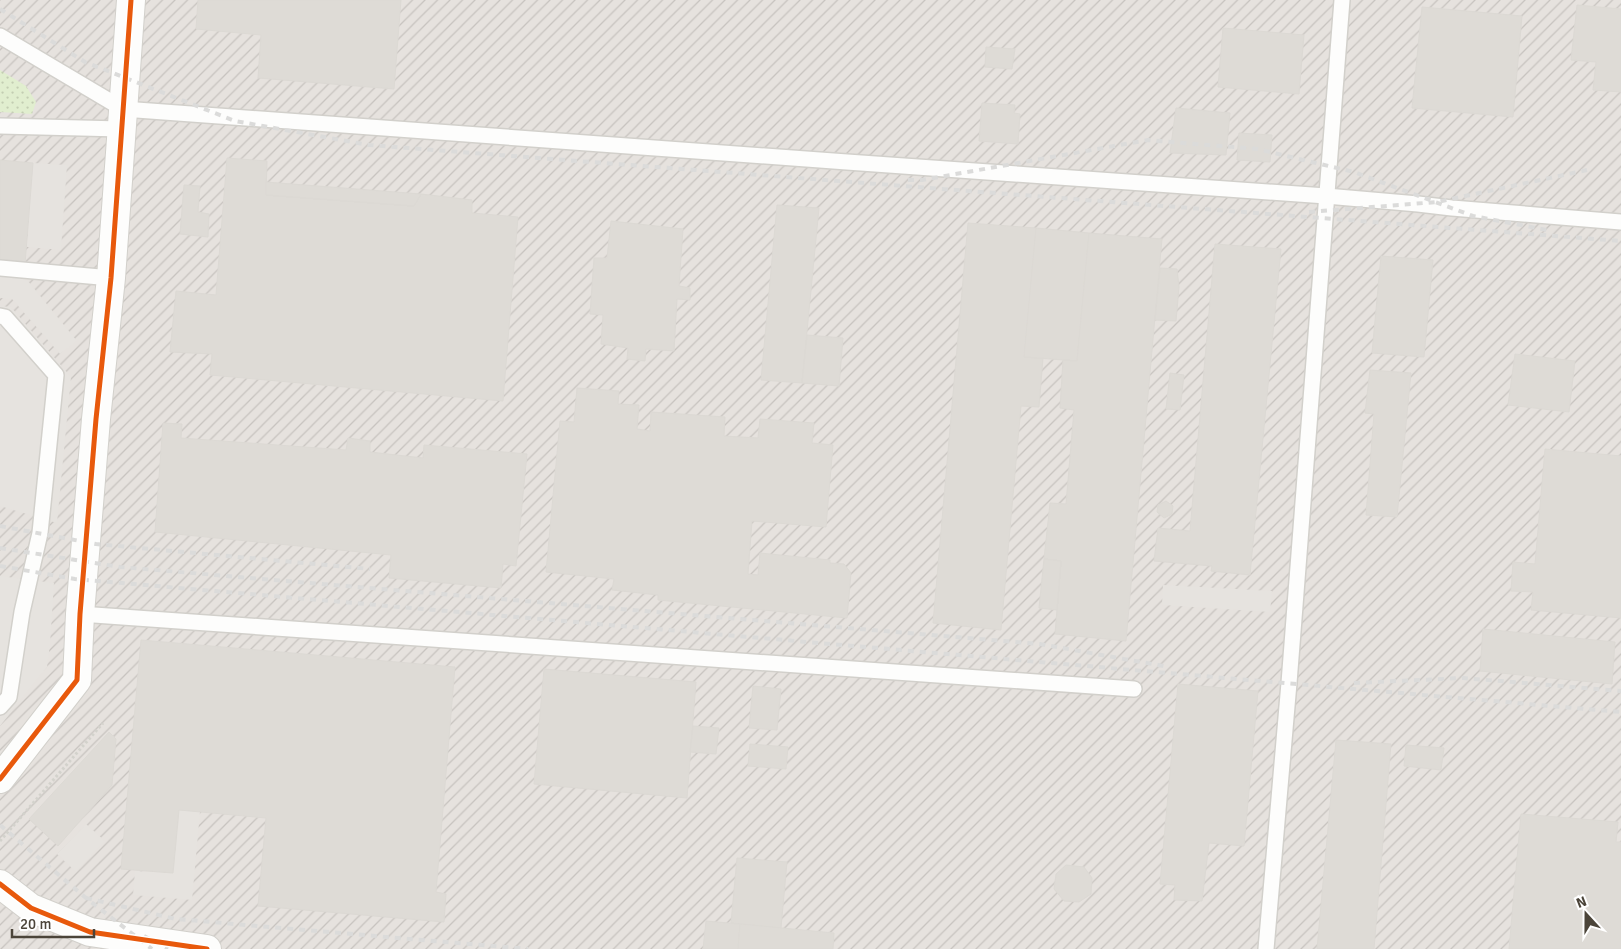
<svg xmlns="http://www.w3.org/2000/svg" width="1621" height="949" font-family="Signika,sans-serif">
<defs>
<pattern id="industrial-furrows" width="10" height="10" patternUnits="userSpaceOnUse" patternTransform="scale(1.25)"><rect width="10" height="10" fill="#e6e2de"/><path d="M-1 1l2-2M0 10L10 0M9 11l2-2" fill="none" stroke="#c7c3bf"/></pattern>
<pattern id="grass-dots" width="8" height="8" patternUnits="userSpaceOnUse" patternTransform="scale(1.25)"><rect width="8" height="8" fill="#e1eecf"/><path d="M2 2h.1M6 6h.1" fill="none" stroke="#c3cdb2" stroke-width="1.8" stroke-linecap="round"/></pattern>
</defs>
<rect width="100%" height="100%" fill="#f4f2ee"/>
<!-- industrial -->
<rect fill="url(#industrial-furrows)" x="0" y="0" width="1621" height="949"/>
<!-- grass -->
<polygon fill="url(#grass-dots)" points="0,70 26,86 36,102 32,114 0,112"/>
<!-- parking -->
<g fill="#e6e3df">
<polygon points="33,163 67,165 61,250 27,247"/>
<polygon points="0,276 17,277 28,281 77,341 60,354 12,299 0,298"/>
<polygon points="0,306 11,307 71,377 57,523 0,506"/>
<polygon points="0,576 54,583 50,645 47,667 0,726"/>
<polygon points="1163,585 1272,591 1270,612 1162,605"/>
<polygon points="179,810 200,812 192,900 133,895 135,871 173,873"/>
<polygon points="86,824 105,841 76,872 57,854"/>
</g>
<!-- building -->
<g fill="#dedbd6" stroke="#dcd9d4">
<polygon points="198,0 401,0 394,89 258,78 261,35 196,29"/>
<polygon points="1577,5 1621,9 1621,92 1593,90 1596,62 1571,60"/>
<polygon points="1422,7 1522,16 1513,117 1412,108"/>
<polygon points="1223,28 1304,35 1299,94 1218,87"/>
<polygon points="986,47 1015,49 1012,69 985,67"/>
<polygon points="982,103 1015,105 1014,113 1020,114 1018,144 979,141"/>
<polygon points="1176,108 1230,113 1226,155 1170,153"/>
<polygon points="1239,133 1272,135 1270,162 1237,160"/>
<polygon points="227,158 267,161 266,195 414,206 421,194 472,200 472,213 518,217 503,401 210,375 212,354 170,352 176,291 216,295"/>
<polygon points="0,160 33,163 25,264 0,262"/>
<polygon points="266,182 421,194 414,206 266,195"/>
<polygon points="184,185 200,186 198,212 209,214 208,237 180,234"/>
<polygon points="777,205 819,208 802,383 761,380"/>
<polygon points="611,221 683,229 679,286 690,288 690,300 677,299 674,351 646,349 645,361 627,359 628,348 601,344 603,315 590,314 594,258 607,258"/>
<polygon points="968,223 1036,228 1024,357 1043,358 1039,407 1021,406 1001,630 933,623"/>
<polygon points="1036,228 1089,233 1077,361 1024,357"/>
<polygon points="1089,233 1162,239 1126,641 1055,634 1061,561 1044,559 1050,503 1066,504 1074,410 1060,408 1063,360 1077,361"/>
<polygon points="1215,244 1281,249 1250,575 1211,571 1212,566 1154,561 1158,528 1190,531"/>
<polygon points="1381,256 1433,260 1424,357 1372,353"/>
<polygon points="1160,268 1177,269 1179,287 1176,321 1155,320"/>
<polygon points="807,335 843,338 839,386 802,383"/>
<polygon points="1515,354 1575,361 1569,412 1508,405"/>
<polygon points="1370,370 1411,373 1397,517 1366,515 1374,414 1365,413"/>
<polygon points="1170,373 1184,375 1180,410 1166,409"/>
<polygon points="577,388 619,391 618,404 639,405 637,429 650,431 651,412 725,417 724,436 758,438 760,419 814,423 812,443 833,445 826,527 752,521 748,574 758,575 760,553 830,560 830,563 844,564 851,573 847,618 658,600 658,595 612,590 614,579 546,572 560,421 574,422"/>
<polygon points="163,423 182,424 181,438 346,450 348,438 370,441 370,452 423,458 424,445 527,454 516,566 503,564 501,588 389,578 391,555 155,532"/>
<polygon points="1545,449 1621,456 1621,618 1531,610 1533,592 1511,591 1513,562 1535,564"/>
<polygon points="1166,501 1173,506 1172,514 1164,518 1157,512 1158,505"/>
<polygon points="1044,559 1061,561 1057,610 1039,608"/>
<polygon points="1483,629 1615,642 1612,684 1480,671"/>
<polygon points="141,640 455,667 436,892 446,894 444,922 258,906 266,818 179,810 173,873 121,869"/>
<polygon points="544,669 696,682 687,798 534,784"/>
<polygon points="1178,684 1258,691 1244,846 1209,843 1202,901 1174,900 1175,885 1160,884"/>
<polygon points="753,686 781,689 777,730 749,728"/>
<polygon points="693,726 719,728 716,754 690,752"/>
<polygon points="109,732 116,739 112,785 58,846 29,819"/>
<polygon points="1336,740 1391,744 1374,949 1317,949"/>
<polygon points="750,744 788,747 786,769 748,766"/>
<polygon points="1406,745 1444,748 1441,770 1404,766"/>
<polygon points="1521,814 1618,822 1616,842 1621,842 1621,949 1509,949"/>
<polygon points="737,858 787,862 781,928 731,923"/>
<polygon points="1066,865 1084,867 1092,878 1091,894 1079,902 1064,901 1054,889 1056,874"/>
<polygon points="706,921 740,924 738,949 703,949"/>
<polygon points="740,924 834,933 833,949 738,949"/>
</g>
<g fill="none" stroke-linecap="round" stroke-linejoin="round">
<defs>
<g id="service">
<polyline points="0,36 123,109 847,162 1326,196 1418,204 1452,208 1621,222"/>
<polyline points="0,126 121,129"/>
<polyline points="0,268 111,278"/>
<polyline points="0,316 5,317 56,375 40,533 22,612 9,697 0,707"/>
<polyline points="80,614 1134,689"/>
<polyline points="1266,949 1289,683 1342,0"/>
</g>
<g id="minor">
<polyline points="0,779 77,680 80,614 96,419 111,278 131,0"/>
<polyline points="0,884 31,908 90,932 207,949"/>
</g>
</defs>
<!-- service casing -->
<use href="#service" stroke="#d2d0cb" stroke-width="18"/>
<!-- minor casing -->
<use href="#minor" stroke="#d2d0cb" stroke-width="30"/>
<!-- path -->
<polyline stroke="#d3d2cc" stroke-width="3" stroke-dasharray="2.5 2.5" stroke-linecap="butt" points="0,841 103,723"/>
<!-- service -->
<use href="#service" stroke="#fdfdfc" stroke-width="15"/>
<!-- minor -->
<use href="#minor" stroke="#fdfdfc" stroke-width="28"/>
<!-- rail -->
<g stroke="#dbdbda" stroke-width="4" stroke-dasharray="6 6" stroke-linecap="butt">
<polyline points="0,9 85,62 235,121 369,145 1621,241"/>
<polyline points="908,180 922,180 1148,140 1257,149 1354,172 1473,216 1547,230"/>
<polyline points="1309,212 1437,202 1587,170"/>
<polyline points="0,526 96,544 370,569"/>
<polyline points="0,548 120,567 1040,644 1169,667"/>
<polyline points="0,566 75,579 1621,712"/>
<polyline points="1354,683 1463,678 1621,691"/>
<polyline points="0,825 86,898 152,949"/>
<polyline points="86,898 176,919 528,949"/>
<polyline points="144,936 168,949"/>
</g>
<defs>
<g id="cycleway">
<polyline points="0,779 77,680 80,614 96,419 111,278 131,0"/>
<polyline points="0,884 31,908 90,932 207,949"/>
</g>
</defs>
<!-- cycleway casing -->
<use href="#cycleway" stroke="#fff" stroke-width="8"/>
<!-- cycleway -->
<use href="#cycleway" stroke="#e8590c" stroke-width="5"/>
</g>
<!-- north arrow -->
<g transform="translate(1586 914) rotate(339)" stroke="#ffffff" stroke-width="4" paint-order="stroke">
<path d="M0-4L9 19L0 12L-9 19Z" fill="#4b4439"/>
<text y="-8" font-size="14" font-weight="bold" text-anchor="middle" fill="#4b4439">N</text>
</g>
<!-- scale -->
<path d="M12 929v8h82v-8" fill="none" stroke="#4b4439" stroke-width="2.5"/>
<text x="20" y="929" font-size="15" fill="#4b4439" stroke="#ffffff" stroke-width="4" paint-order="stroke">20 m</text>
</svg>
